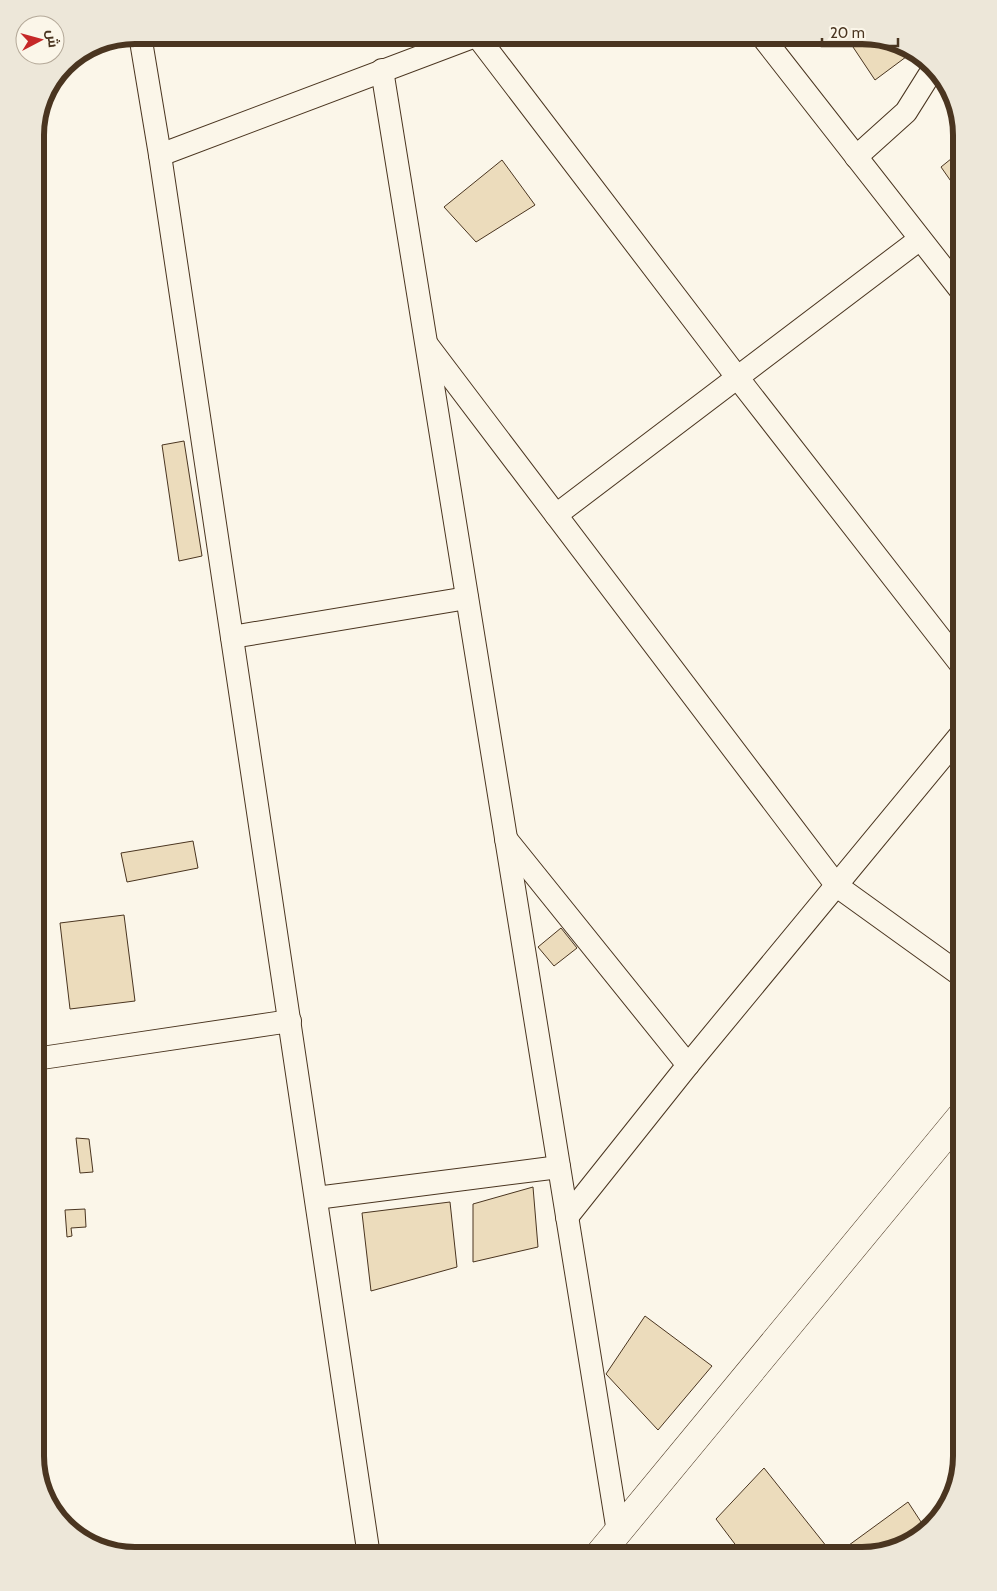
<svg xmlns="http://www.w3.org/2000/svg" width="997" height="1591" font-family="Cabin,Cairo,sans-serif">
<rect width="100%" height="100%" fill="#fbf6e9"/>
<!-- building -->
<g fill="#ecdcbc" stroke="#4a3520">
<polygon points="861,35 869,35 914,51 875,80 851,44"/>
<polygon points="962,150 962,197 941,167"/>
<polygon points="502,160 535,205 476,242 444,207"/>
<polygon points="184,441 202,556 179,561 162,445"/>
<polygon points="193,841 198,868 127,882 121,853"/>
<polygon points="124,915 135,1001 70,1009 60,923"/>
<polygon points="561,928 577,948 554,966 538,947"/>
<polygon points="76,1138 89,1139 93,1172 80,1173"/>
<polygon points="533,1187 538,1247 473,1262 473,1204"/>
<polygon points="450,1202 457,1267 371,1291 362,1213"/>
<polygon points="85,1209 86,1227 71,1228 72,1236 67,1237 65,1210"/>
<polygon points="645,1316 712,1366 658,1430 606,1374"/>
<polygon points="764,1468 827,1547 817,1556 744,1556 716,1519"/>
<polygon points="908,1502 925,1528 907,1546 862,1556 834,1556"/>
</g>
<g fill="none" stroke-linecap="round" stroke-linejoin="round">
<defs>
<g id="minor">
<polyline points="140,35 160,155 369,1556"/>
<polyline points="761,35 962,292"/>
<polyline points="477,36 737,377 962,666"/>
<polyline points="382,70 618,1532"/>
<polyline points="160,155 478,35"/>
<polyline points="856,157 906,112 933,69"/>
<polyline points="428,346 837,886 962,976"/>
<polyline points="556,515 920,239"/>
<polyline points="232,637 467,598"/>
<polyline points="506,839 688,1065"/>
<polyline points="35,1059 290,1021"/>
<polyline points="316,1198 559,1167"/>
<polyline points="567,1217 688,1065 962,733"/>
</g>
<polyline id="secondary" points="598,1556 962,1115"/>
</defs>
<!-- minor casing -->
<use href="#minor" stroke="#4a3520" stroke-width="24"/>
<!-- secondary casing -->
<use href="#secondary" stroke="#4a3520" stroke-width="29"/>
<!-- minor -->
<use href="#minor" stroke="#fbf6e9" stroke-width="22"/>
<!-- secondary -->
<use href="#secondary" stroke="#fbf6e9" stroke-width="28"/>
</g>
<!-- crop -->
<path d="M0 0H997V1591H0ZM135 44H862A91 91 0 0 1 953 135V1456A91 91 0 0 1 862 1547H135A91 91 0 0 1 44 1456V135A91 91 0 0 1 135 44Z" fill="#ede7d9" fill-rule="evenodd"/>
<path fill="none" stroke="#4a3520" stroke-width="6" d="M135 44H862A91 91 0 0 1 953 135V1456A91 91 0 0 1 862 1547H135A91 91 0 0 1 44 1456V135A91 91 0 0 1 135 44Z"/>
<!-- north arrow -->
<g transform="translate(40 40) rotate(84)"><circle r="24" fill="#fbf6e9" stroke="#b4a999"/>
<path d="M0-4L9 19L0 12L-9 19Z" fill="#c62828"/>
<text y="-8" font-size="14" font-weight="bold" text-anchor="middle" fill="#4a3520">ش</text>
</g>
<!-- scale -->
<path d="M822 38v8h76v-8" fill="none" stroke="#4a3520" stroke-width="2.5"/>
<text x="830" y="38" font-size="15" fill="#4a3520" stroke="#fbf6e9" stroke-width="4" paint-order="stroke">20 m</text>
</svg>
